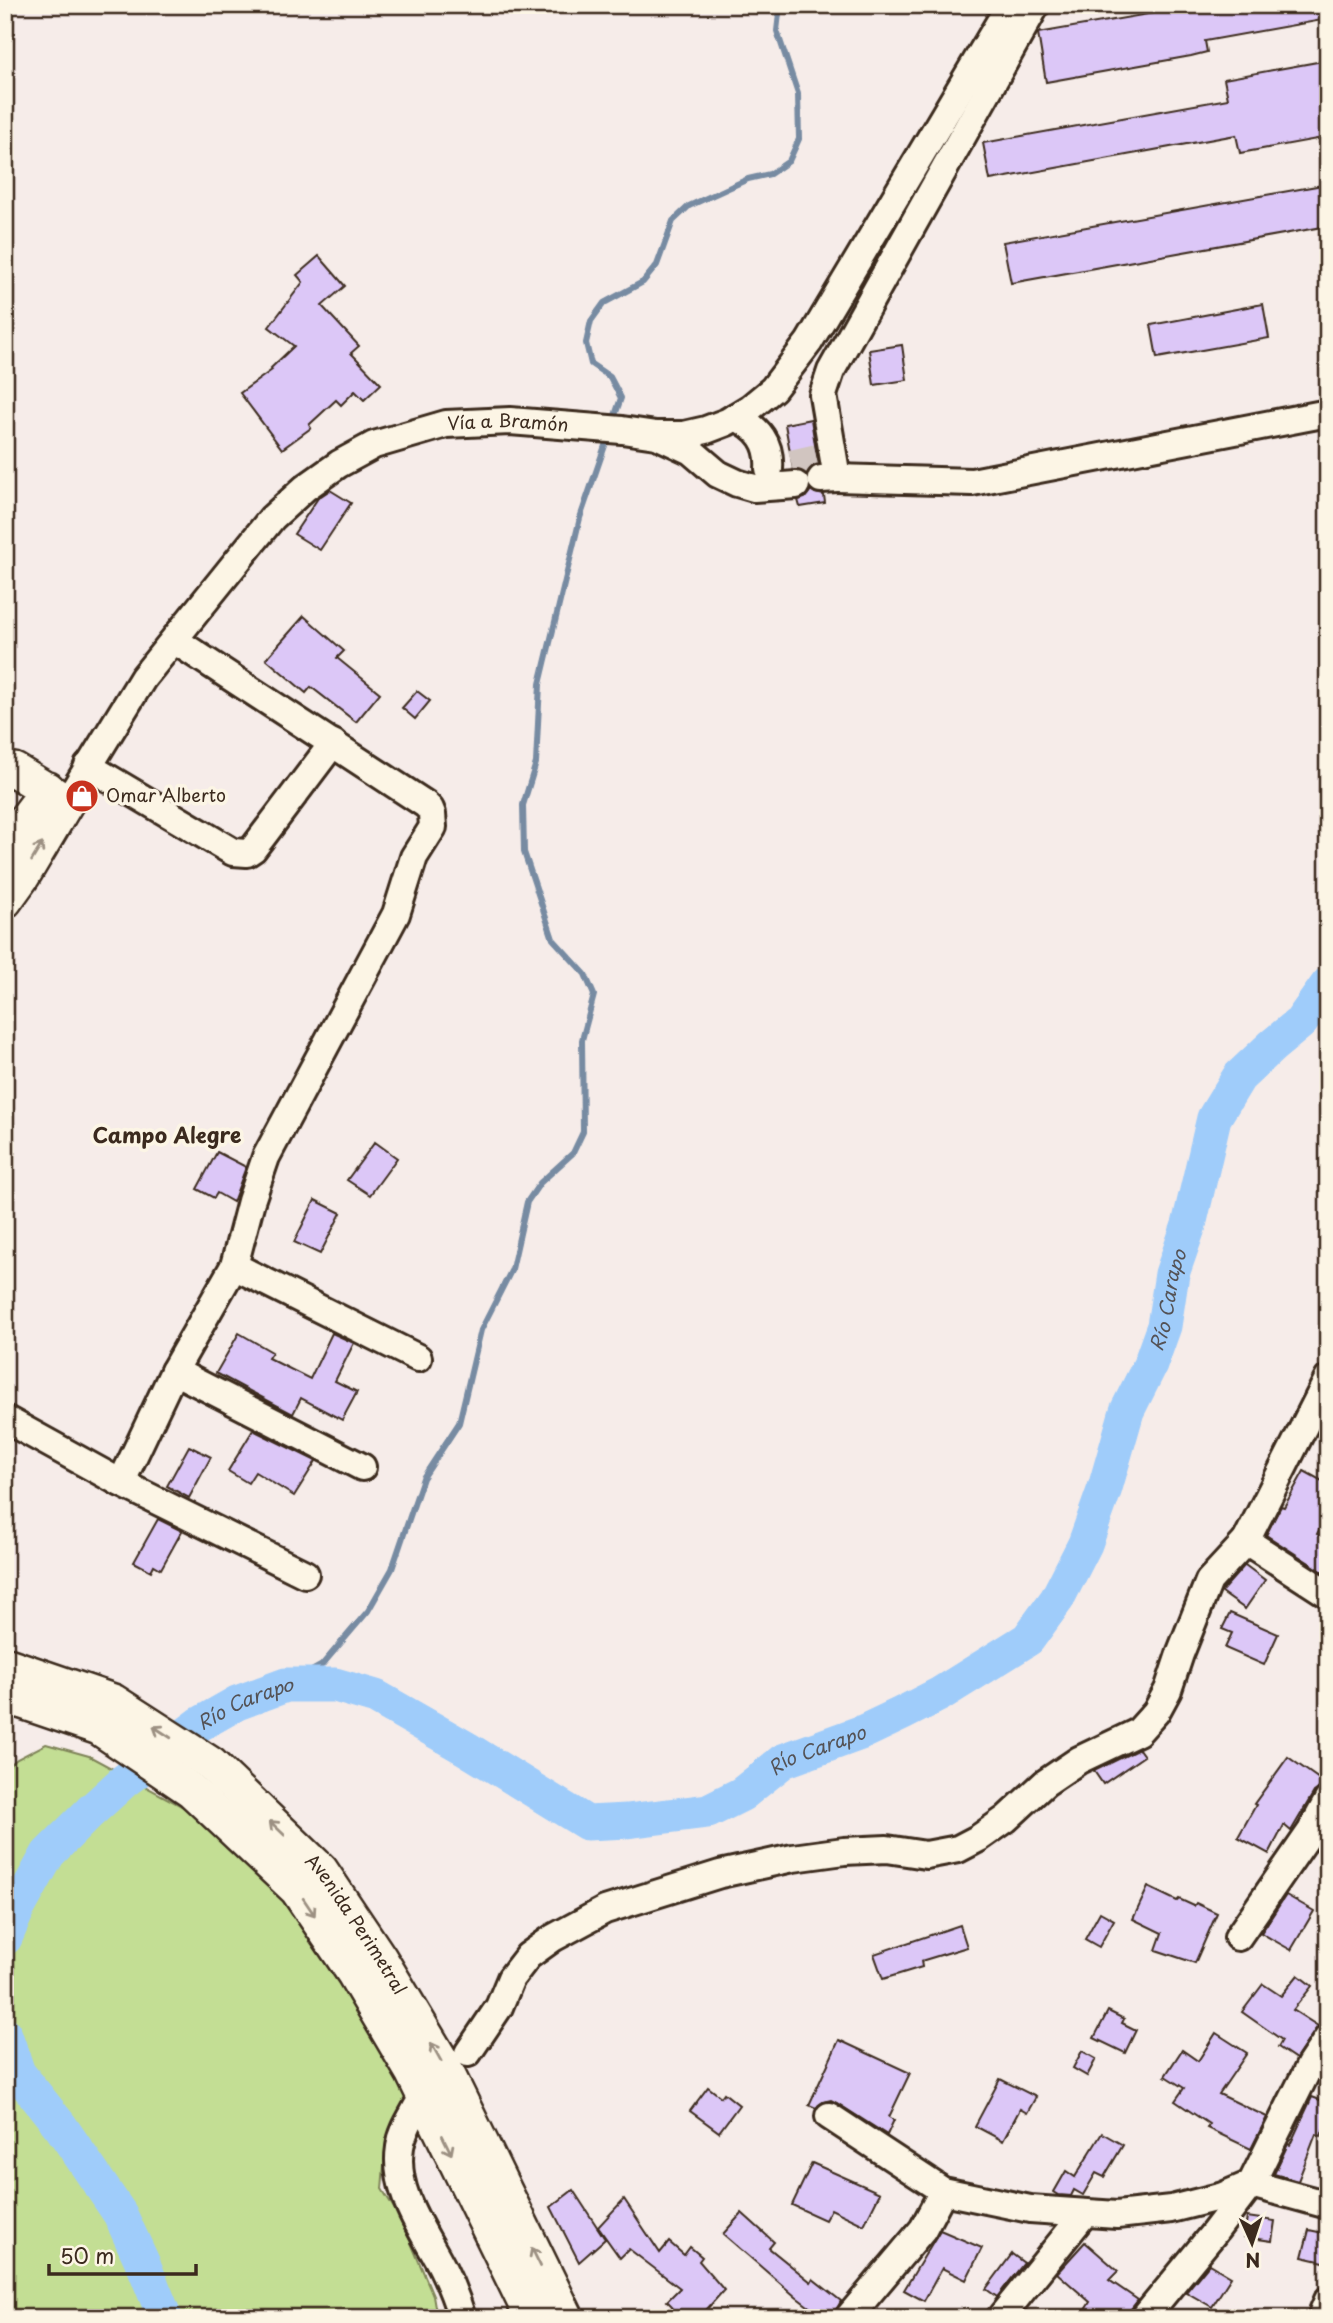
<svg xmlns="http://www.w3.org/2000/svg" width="1333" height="2323" font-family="'Playpen Sans',sans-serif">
<rect width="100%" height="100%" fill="#f6ece9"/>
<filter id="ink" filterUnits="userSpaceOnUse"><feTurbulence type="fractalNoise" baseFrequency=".0143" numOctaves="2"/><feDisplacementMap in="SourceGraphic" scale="14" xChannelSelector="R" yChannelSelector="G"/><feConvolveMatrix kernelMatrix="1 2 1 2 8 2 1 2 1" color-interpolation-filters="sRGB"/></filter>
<g filter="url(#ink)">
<!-- green -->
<polygon fill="#c3de94" stroke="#7f8459" stroke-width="2" points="46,1744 89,1756 202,1817 263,1869 415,2084 402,2114 386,2141 382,2189 401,2219 433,2295 437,2318 5,2318 5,1769 17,1759"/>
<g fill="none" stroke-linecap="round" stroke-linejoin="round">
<!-- stream -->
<g stroke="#778ba2" stroke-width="6">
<polyline points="612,424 621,398 610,377 591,364 586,343 591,321 604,303 643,282 657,265 673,221 689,206 748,179 770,174 789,161 799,139 798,94 777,31 780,5"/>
<polyline points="286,1685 322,1665 368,1611 392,1569 423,1478 459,1423 481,1330 512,1269 527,1202 540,1183 573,1153 583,1132 582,1040 594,995 585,974 553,939 524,852 523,805 536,763 540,684 580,518 609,434"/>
</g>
<!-- river -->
<g stroke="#9fccfa" stroke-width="35">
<path id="s1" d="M5 1938 18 1908 48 1854 90 1812 124 1781 200 1724 237 1703 286 1685H335L376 1697 467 1749 587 1823 627 1821 708 1811 742 1794 783 1761 863 1732 903 1713 940 1694 1028 1639 1057 1599 1085 1544 1105 1488 1127 1411 1150 1365 1164 1326 1172 1274 1189 1225 1214 1118 1239 1077 1272 1046 1301 1022 1328 984"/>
<polyline points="5,2035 18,2073 61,2127 120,2214 144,2266 165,2318"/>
</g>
</g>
<!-- building -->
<g fill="#dcc7f7" stroke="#3b2a1e" stroke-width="2">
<polygon points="1183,5 1328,5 1328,19 1205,41 1207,52 1191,56 1046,82 1038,33 1183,8"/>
<polygon points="1323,61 1328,89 1328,137 1240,153 1236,135 990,180 983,143 1228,99 1224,79"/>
<polygon points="1328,184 1328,226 1011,283 1003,242"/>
<polygon points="319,256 345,286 322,306 359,346 351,353 381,384 364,400 355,391 341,405 336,400 309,425 311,428 282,449 240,393 272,370 271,368 294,346 269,327 303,282 297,275"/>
<polygon points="1263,304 1269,338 1157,358 1151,325"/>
<polygon points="902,345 907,380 874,385 869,350"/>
<polygon points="811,419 818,464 812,466 806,474 802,471 793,469 785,424"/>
<polygon points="330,490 351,503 320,550 294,534 318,498"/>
<polygon points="811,490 815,493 824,495 825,503 800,507 798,500 805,498"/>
<polygon points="304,616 344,651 337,658 380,693 356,722 311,687 306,693 266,659"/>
<polygon points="417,691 430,701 415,719 402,708"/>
<polygon points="375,1142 397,1158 370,1195 347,1180"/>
<polygon points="217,1152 246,1167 233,1202 217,1193 214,1198 197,1189"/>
<polygon points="315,1200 341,1213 320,1254 294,1242"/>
<polygon points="239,1333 272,1352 268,1358 310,1379 332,1333 354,1343 335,1381 357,1392 342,1420 301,1398 293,1414 216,1373"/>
<polygon points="253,1430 316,1461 294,1496 255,1472 248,1483 228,1471"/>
<polygon points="189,1446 211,1457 189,1498 167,1486"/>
<polygon points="1304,1471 1328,1484 1328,1512 1317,1534 1328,1539 1328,1575 1266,1535 1281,1506 1284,1507"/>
<polygon points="158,1519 182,1531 161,1569 154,1565 151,1571 134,1562"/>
<polygon points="1245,1565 1265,1580 1245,1609 1221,1592"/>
<polygon points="1230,1613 1278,1634 1264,1665 1225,1648 1232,1633 1222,1629"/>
<polygon points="1139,1749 1144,1756 1103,1784 1094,1771"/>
<polygon points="1288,1757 1326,1784 1314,1792 1291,1831 1284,1825 1269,1854 1238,1837 1256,1805 1254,1804"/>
<polygon points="1148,1887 1177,1901 1179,1899 1194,1906 1196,1903 1217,1913 1195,1963 1156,1950 1162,1933 1133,1919"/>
<polygon points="1286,1895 1314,1911 1291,1950 1261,1933"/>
<polygon points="1100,1912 1114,1920 1099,1947 1085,1939"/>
<polygon points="960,1925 967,1947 921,1961 922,1967 883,1979 874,1954"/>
<polygon points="1298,1975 1312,1986 1293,2010 1318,2026 1296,2059 1278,2047 1282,2040 1242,2012 1263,1984 1281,1996"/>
<polygon points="1108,2011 1124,2019 1122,2023 1136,2030 1125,2053 1094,2038"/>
<polygon points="1216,2033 1247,2053 1219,2094 1267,2117 1251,2149 1207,2128 1209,2124 1175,2101 1184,2088 1165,2076 1182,2050 1198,2061"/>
<polygon points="839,2040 910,2073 889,2117 894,2120 887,2135 837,2103 831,2100 823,2102 816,2108 809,2105"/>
<polygon points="1082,2051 1096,2059 1087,2076 1073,2068"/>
<polygon points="1000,2079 1036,2097 1027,2113 1020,2109 1003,2141 975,2126"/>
<polygon points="708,2087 721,2097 724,2093 739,2105 719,2132 690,2111"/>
<polygon points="1312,2097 1328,2103 1328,2129 1324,2128 1321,2136 1316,2134 1298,2181 1274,2174 1288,2144 1290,2145"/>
<polygon points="1102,2133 1123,2145 1104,2177 1096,2173 1083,2195 1074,2190 1071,2196 1059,2195 1054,2192 1066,2171 1075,2177"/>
<polygon points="812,2163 880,2193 864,2225 831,2209 825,2220 792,2205"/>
<polygon points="573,2190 605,2239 579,2262 551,2207"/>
<polygon points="624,2199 660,2253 669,2242 684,2255 690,2247 702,2257 699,2261 724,2290 699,2318 664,2318 673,2307 667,2301 680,2288 629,2249 620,2258 598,2227"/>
<polygon points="742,2213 774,2242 769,2248 811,2282 813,2279 841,2301 832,2318 824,2318 796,2297 723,2234"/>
<polygon points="1247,2217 1275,2221 1272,2241 1244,2237"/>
<polygon points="940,2230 982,2248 966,2280 942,2268 924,2301 904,2290"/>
<polygon points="1309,2230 1328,2234 1328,2263 1302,2257"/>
<polygon points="1085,2242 1118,2271 1109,2280 1138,2300 1131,2309 1129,2318 1080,2318 1090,2302 1057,2273"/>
<polygon points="1012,2254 1024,2263 997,2297 986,2289"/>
<polygon points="1209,2264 1231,2277 1212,2307 1186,2292"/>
</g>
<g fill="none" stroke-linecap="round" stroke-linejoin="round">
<!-- minor-tunnel -->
<polyline stroke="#d1c5c0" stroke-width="26" stroke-dasharray="26 13" stroke-linecap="butt" points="791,463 817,457"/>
<defs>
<g id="minor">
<path d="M735 417C759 427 771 444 769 469"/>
<polyline points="661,437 691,451 718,474 737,483 754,488 796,485"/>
<polyline points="837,478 972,482 1328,413"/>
<polyline points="821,479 837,478 823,395 831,371 1036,5"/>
<polyline points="88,766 233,852 247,853 253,849 333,743"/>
<path id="s2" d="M67 802 143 678 230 570 272 518 305 488 339 464 374 445 446 424 510 421 622 430 656 435H684L706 430 727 422 750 408 773 389 809 342 1010 5"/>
<polyline points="234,1266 418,1358"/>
<polyline points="174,1371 362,1467"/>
<polyline points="5,1419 121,1483 305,1574"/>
<polyline points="121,1483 174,1371 234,1266 251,1201 266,1157 396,914 414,857 433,827 432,814 430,809 425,804 174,640"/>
<polyline points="1246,1541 1328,1594"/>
<polyline points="1238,1937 1311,1831 1328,1800"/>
<polyline points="468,2053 499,2007 511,1978 528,1956 553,1938 605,1910 720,1874 793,1858 844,1851 887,1849 926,1855 958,1849 979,1838 1006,1819 1045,1783 1079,1760 1138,1732 1156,1712 1168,1690 1180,1654 1209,1581 1246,1541 1328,1379"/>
<path d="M417 2107C410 2120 402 2132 400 2147 393 2192 423 2230 442 2267 450 2283 457 2301 462 2318"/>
<polyline points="829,2116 943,2191 1030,2209 1117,2215 1171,2209 1223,2196 1251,2184 1328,2205"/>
<polyline points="1323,2312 1328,2300"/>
<polyline points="848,2318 923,2229 943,2191"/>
<polyline points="1000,2318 1084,2214"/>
<polyline points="1144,2318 1213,2234 1251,2184 1310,2065 1328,2038"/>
</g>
<g id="major">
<polyline points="5,771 14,770 67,802 23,876 5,901"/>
<polyline points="5,846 48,789"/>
<path id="s3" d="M5 1664 113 1701 211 1764 321 1870 380 1958 440 2058 567 2318"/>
<polyline points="5,1696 99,1728 191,1790 297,1890 354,1974 412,2072 532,2318"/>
</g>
</defs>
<!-- minor casing -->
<use href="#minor" stroke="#3b2a1e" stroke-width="32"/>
<!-- major casing -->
<use href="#major" stroke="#3b2a1e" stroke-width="38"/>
<!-- minor -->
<use href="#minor" stroke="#fcf5e5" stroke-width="26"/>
<!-- major -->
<use href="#major" stroke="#fcf5e5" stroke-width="33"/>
</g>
<!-- one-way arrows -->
<defs><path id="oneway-shaft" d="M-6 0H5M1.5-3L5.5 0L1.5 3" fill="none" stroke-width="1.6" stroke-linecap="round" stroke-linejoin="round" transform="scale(1.75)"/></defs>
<g stroke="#9c9082">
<use href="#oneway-shaft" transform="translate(37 852) rotate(-59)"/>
<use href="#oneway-shaft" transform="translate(162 1732) rotate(-147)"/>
<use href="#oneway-shaft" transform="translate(277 1828) rotate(-136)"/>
<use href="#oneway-shaft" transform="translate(309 1907) rotate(56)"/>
<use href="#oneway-shaft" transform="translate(436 2052) rotate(-119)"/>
<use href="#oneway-shaft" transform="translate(447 2145) rotate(64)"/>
<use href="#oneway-shaft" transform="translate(536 2257) rotate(-116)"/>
</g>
</g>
<!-- icons -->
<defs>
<symbol id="shop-disc" viewBox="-11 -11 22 22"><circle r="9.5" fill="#c8321e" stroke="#fcf5e5"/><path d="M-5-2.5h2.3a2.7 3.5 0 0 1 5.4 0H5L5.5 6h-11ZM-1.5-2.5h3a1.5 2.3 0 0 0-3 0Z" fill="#fff"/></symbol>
</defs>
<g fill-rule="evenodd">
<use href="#shop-disc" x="63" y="777" width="38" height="38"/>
</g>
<g text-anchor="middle" stroke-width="7" stroke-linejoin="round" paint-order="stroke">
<!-- street labels -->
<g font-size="18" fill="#3b2a1e" stroke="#fcf5e5">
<text dy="6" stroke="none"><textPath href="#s2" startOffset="614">Vía a Bramón</textPath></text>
<text dy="6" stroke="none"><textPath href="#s3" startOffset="448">Avenida Perimetral</textPath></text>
</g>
<!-- poi labels -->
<g font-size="18" fill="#3b2a1e" stroke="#fcf5e5" text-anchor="start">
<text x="106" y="802">Omar Alberto</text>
</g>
<!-- water labels -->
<g font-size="19" font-style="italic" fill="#545255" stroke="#fcf5e5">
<text dy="7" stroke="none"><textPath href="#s1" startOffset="1584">Río Carapo</textPath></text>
<text dy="7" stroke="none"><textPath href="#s1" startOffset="345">Río Carapo</textPath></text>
<text dy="7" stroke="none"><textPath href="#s1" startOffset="975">Río Carapo</textPath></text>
</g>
<!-- quarter labels -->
<g font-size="21" font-weight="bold" fill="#3b2a1e" stroke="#fcf5e5">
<text x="167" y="1143">Campo Alegre</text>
</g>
</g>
<!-- margin -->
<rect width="1333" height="2323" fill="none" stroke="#fcf5e5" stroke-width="28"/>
<rect x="14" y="14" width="1305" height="2295" fill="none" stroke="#3b2a1e" stroke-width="2.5" filter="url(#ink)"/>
<!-- north arrow -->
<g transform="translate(1252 2243) rotate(177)" stroke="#fcf5e5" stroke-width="5" paint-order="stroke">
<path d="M0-5L12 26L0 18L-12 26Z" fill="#3b2a1e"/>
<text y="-10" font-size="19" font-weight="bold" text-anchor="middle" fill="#3b2a1e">N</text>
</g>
<!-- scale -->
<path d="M49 2264v10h147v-10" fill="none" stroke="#3b2a1e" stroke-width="3.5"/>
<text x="60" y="2264" font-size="21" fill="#3b2a1e" stroke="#fcf5e5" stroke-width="5" paint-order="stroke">50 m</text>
</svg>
